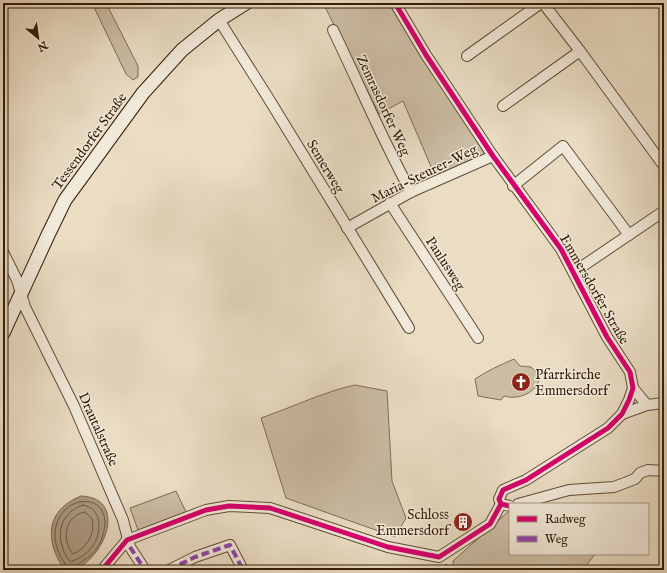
<svg xmlns="http://www.w3.org/2000/svg" width="667" height="573" font-family="'IM FELL English',serif">
<rect width="100%" height="100%" fill="#eaddc4"/>
<filter id="stains"><feTurbulence type="fractalNoise" baseFrequency=".005" numOctaves="4"/><feColorMatrix values="0 0 0 0 .2 0 0 0 0 .09 0 0 0 0 .02 0 0 0 .5 -.17"/></filter>
<radialGradient id="worn" r=".72"><stop offset=".6" stop-color="#630" stop-opacity="0"/><stop offset="1" stop-color="#630" stop-opacity=".3"/></radialGradient>
<!-- green -->
<g fill="#cbbca4" stroke="#7f6c54">
<polygon points="92,3 106,3 138,66 138,77 133,80 126,74"/>
<polygon points="323,3 390,3 485,154 435,176 403,101 379,114"/>
<path d="M514 359 520 366 531 367 536 372 539 380C535 394 517 400 504 396L501 400 478 396 475 379C487 371 500 365 514 359Z"/>
<path d="M355 385 387 391 392 481 406 518 395 537 286 498 261 418C293 407 323 392 355 385Z"/>
<polygon points="176,491 186,512 138,530 130,508"/>
<polygon points="510,510 510,554 595,554 583,570 453,570 453,561"/>
</g>
<!-- water -->
<path fill="#ac9b83" stroke="#7c6851" d="M81 496C134 498 98 573 66 569 60 566 57 557 55 552 45 525 56 506 81 496Z"/>
<g fill="none" stroke-linecap="round" stroke-linejoin="round">
<!-- shore -->
<g stroke="#705b44" stroke-width="1">
<path d="M83 505C102 508 102 531 94 544 89 553 80 558 71 562 67 559 65 554 63 549 56 529 63 512 83 505Z"/>
<path d="M85 512 92 519C96 533 86 549 73 554 61 540 65 515 85 512Z"/>
<path d="M69 570C68 566 67 566 64 562 58 554 54 541 55 531 60 495 106 491 105 524 104 535 100 546 92 554 87 559 76 563 75 570"/>
</g>
<!-- stream -->
<polyline stroke="#7c6851" stroke-width="2.5" points="446,565 449,570"/>
<defs>
<g id="street">
<polyline points="395,3 426,55 493,156 561,249 607,337 630,372 633,388 629,400 622,414 608,428 526,480 503,490 499,499 501,504 510,506"/>
<polyline points="543,3 580,51"/>
<polyline points="219,20 267,96 409,328"/>
<path d="M333 30C359 84 382 139 411 192"/>
<polyline points="467,56 541,3"/>
<polyline points="503,106 580,51 664,166"/>
<polyline points="513,186 563,146 629,235"/>
<polyline points="390,203 478,338"/>
<polyline points="347,228 411,192 493,156"/>
<polyline points="3,252 17,280 25,307 74,406 123,520 130,547 145,570"/>
<polyline points="574,272 664,211"/>
<polyline points="633,388 647,405"/>
<polyline points="622,414 647,405 664,403"/>
<polyline points="518,504 569,490 614,487 635,479 640,473 648,470 664,471"/>
<polyline points="102,570 127,540 206,510 229,506 270,508 388,547 439,557 490,524 501,504"/>
<polyline points="169,570 195,557 230,545 242,568"/>
</g>
<polyline id="secondary" points="3,333 48,235 65,200 143,93 182,50 219,20 246,3"/>
</defs>
<!-- street casing -->
<use href="#street" stroke="#614c35" stroke-width="12"/>
<!-- secondary casing -->
<use href="#secondary" stroke="#331b05" stroke-width="15"/>
<!-- street -->
<use href="#street" stroke="#f1e9d9" stroke-width="10"/>
<!-- secondary -->
<use href="#secondary" stroke="#f1e9d9" stroke-width="13"/>
<!-- quiet -->
<g stroke="#8e44ad" stroke-width="4" stroke-dasharray="8 4" stroke-linecap="butt">
<polyline points="130,547 145,570"/>
<polyline points="169,570 195,557 230,545 242,568"/>
</g>
<defs>
<g id="cycleway">
<polyline points="395,3 426,55 493,156 561,249 607,337 630,372 633,388 629,400 622,414 608,428 526,480 503,490 499,499 501,504 510,506"/>
<polyline points="102,570 127,540 206,510 229,506 270,508 388,547 439,557 490,524 501,504"/>
</g>
</defs>
<!-- cycleway casing -->
<use href="#cycleway" stroke="#f1e9d9" stroke-width="8"/>
<!-- cycleway -->
<use href="#cycleway" stroke="#d6006c" stroke-width="5"/>
</g>
<!-- icons -->
<defs>
<symbol id="church-disc" viewBox="-11 -11 22 22"><circle r="9.5" fill="#8f2418" stroke="#f1e9d9"/><path d="M-1.2-6h2.4v3.5h3.3v2.4h-3.3V6h-2.4V-.1h-3.3v-2.4h3.3Z" fill="#fff"/></symbol>
<symbol id="building-disc" viewBox="-11 -11 22 22"><circle r="9.5" fill="#8f2418" stroke="#f1e9d9"/><path d="M-4-6H4V6H1V3H-1V6H-4ZM-2.5-4.3h1.7v1.8h-1.7ZM.8-4.3h1.7v1.8H.8ZM-2.5-1h1.7V.8h-1.7ZM.8-1h1.7V.8H.8Z" fill="#fff"/></symbol>
</defs>
<g fill-rule="evenodd">
<use href="#church-disc" x="510" y="371" width="22" height="22"/>
<use href="#building-disc" x="452" y="511" width="22" height="22"/>
</g>
<g text-anchor="middle" stroke-width="3" stroke-linejoin="round" paint-order="stroke">
<!-- street labels -->
<g font-size="14" fill="#331b05" stroke="#f1e9d9">
<text transform="translate(384 105) rotate(65)" y="5">Zemrasdorfer Weg</text>
<text transform="translate(89 141) rotate(-54)" y="5">Tessendorfer Straße</text>
<text transform="translate(326 166) rotate(59)" y="5">Semerweg</text>
<text transform="translate(424 173) rotate(-26)" y="5">Maria-Steurer-Weg</text>
<text transform="translate(446 263) rotate(57)" y="5">Paulusweg</text>
<text transform="translate(595 289) rotate(60)" y="5">Emmersdorfer Straße</text>
<text transform="translate(99 429) rotate(66)" y="5">Drautalstraße</text>
</g>
<!-- poi labels -->
<g font-size="14" fill="#331b05" stroke="#f1e9d9" text-anchor="start">
<text x="535" y="379">Pfarrkirche<tspan x="535" dy="16">Emmersdorf</tspan></text>
<text x="449" y="519" text-anchor="end">Schloss<tspan x="449" dy="16">Emmersdorf</tspan></text>
</g>
</g>
<!-- margin -->
<rect width="667" height="573" fill="none" stroke="#eaddc4" stroke-width="16"/>
<rect x="4" y="4" width="659" height="565" fill="none" stroke="#331b05" stroke-width="2"/>
<rect x="8" y="8" width="651" height="557" fill="none" stroke="#331b05"/>
<!-- legend -->
<rect x="509" y="503" width="140" height="52" fill="#f1e9d9" stroke="#a59784"/>
<rect x="517" y="516" width="20" height="6" fill="#d6006c" stroke="#a59784"/>
<text x="545" y="523" font-size="12" fill="#331b05">Radweg</text>
<rect x="517" y="536" width="20" height="6" fill="#8e44ad" stroke="#a59784"/>
<text x="545" y="543" font-size="12" fill="#331b05">Weg</text>
<!-- north arrow -->
<g transform="translate(38 38) rotate(151)" stroke="#f1e9d9" stroke-width="3" paint-order="stroke">
<path d="M0-3L7 15L0 10L-7 15Z" fill="#331b05"/>
<text y="-6" font-size="11" font-weight="bold" text-anchor="middle" fill="#331b05">N</text>
</g>
<rect width="100%" height="100%" filter="url(#stains)"/>
<rect width="100%" height="100%" fill="url(#worn)"/>
</svg>
